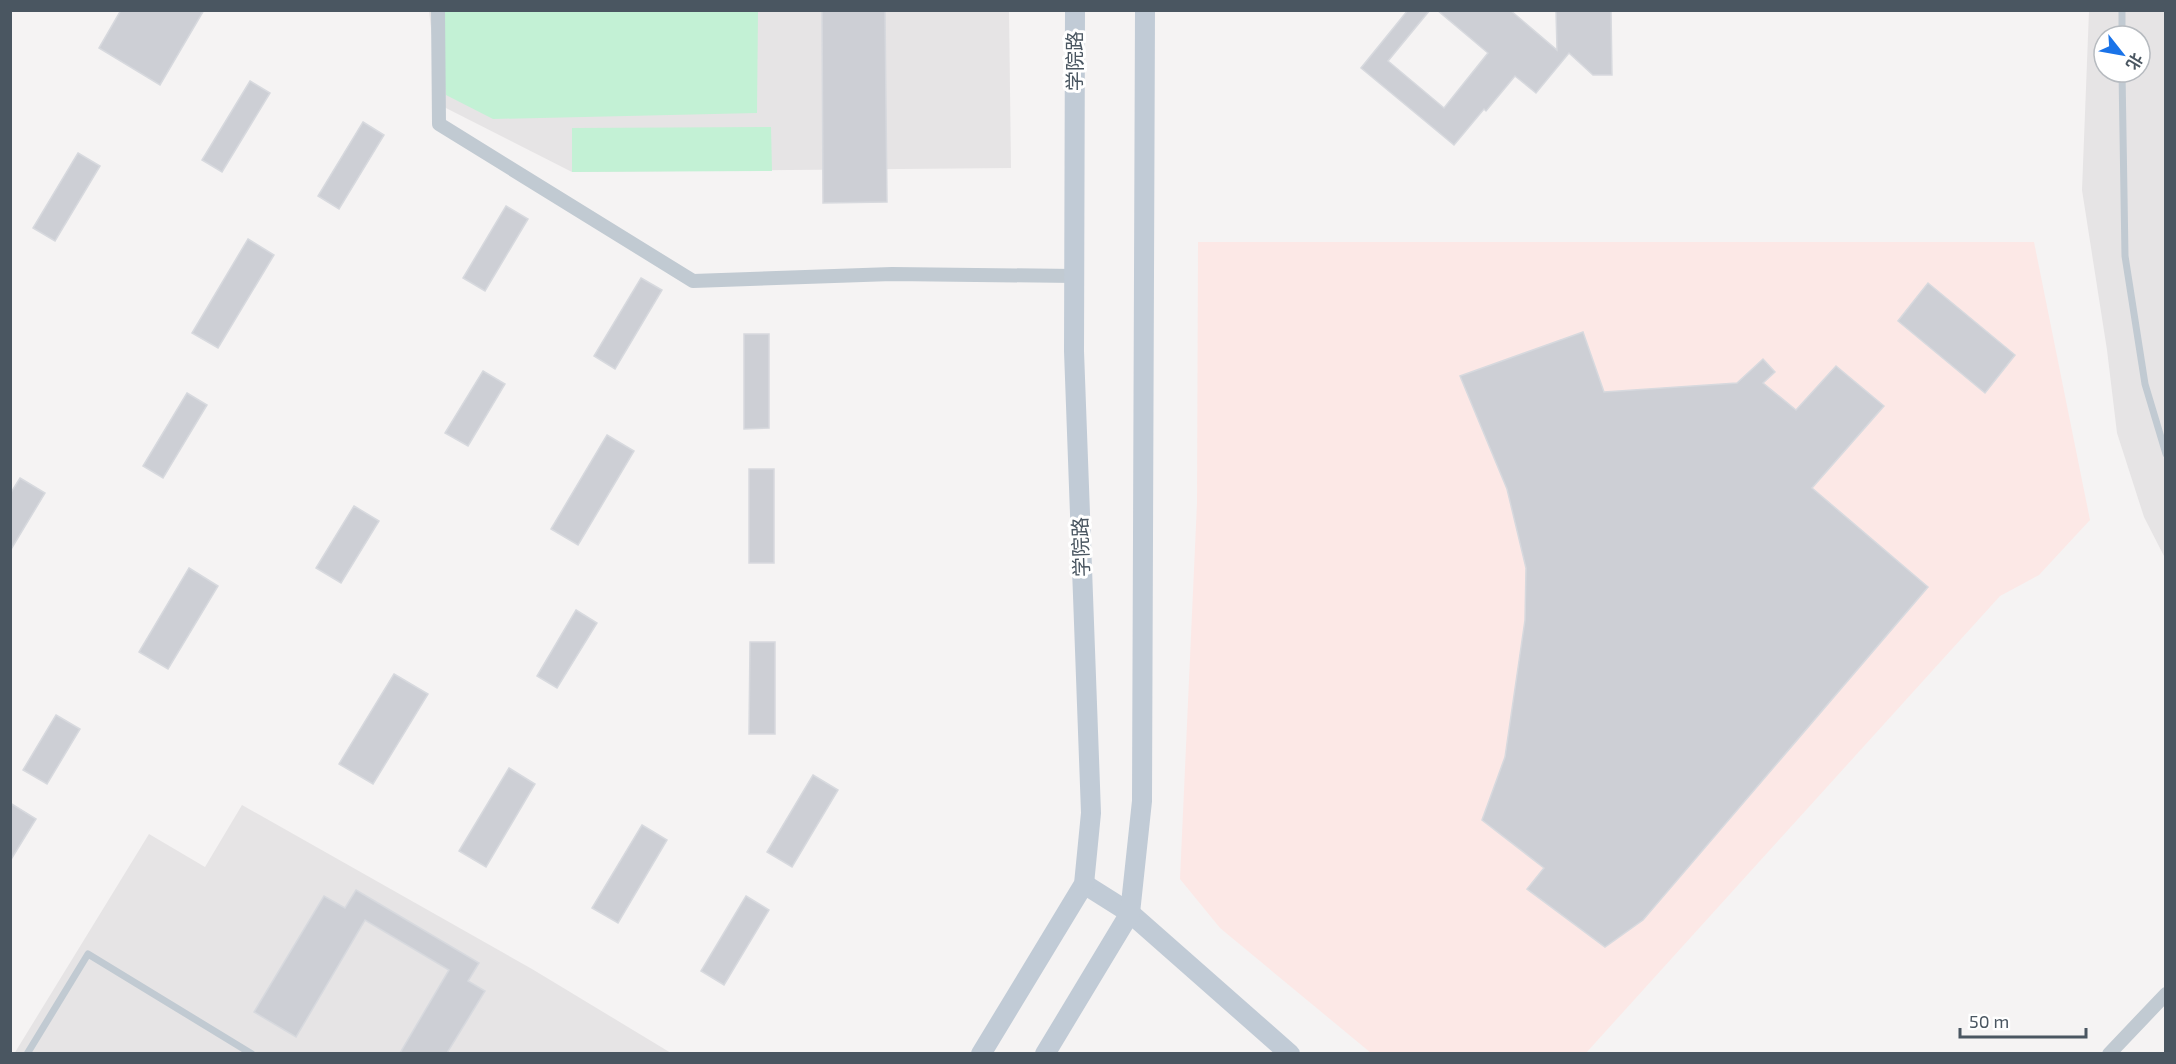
<svg xmlns="http://www.w3.org/2000/svg" width="2176" height="1064" font-family="'Exo 2','Noto Sans SC',sans-serif">
<rect width="100%" height="100%" fill="#f5f3f3"/>
<!-- education -->
<g fill="#e6e4e5" fill-rule="evenodd">
<polygon points="429,11 1009,11 1011,168 572,172 440,105"/>
<path d="M2089 11H2165V558L2144 517 2117 433 2107 350 2082 190ZM2104 36H2140V72H2104Z"/>
<polygon points="242,805 532,969 671,1053 14,1054 149,834 205,867"/>
</g>
<!-- medical -->
<polygon fill="#fce8e6" points="1198,242 2034,242 2090,520 2039,575 2000,596 1586,1053 1371,1053 1220,928 1180,879 1197,503"/>
<!-- green -->
<g fill="#c3f1d5">
<polygon points="437,11 758,11 757,113 493,119 446,95"/>
<polygon points="771,127 772,171 572,172 572,128"/>
</g>
<!-- building -->
<g fill="#cdcfd5" stroke="#d7d9de" stroke-width="1.5">
<polygon points="121,10 204,10 160,85 99,48"/>
<polygon points="822,10 885,10 887,202 823,203"/>
<polygon points="1408,10 1430,10 1388,61 1444,108 1488,53 1437,10 1510,10 1557,50 1556,10 1611,10 1612,75 1593,75 1569,53 1536,93 1515,76 1486,111 1484,109 1454,145 1361,68"/>
<polygon points="250,81 270,93 222,172 202,160"/>
<polygon points="363,122 384,135 339,209 318,196"/>
<polygon points="78,153 100,166 55,241 33,228"/>
<polygon points="506,206 528,219 485,291 463,278"/>
<polygon points="248,239 274,255 218,348 192,333"/>
<polygon points="641,278 662,290 615,369 594,356"/>
<polygon points="1928,283 2015,355 1985,393 1898,321"/>
<polygon points="1583,332 1604,392 1737,383 1763,359 1775,372 1763,383 1796,410 1836,366 1884,406 1812,488 1928,587 1643,920 1605,947 1527,889 1544,868 1482,820 1505,757 1525,620 1526,568 1507,489 1460,376"/>
<polygon points="744,334 769,334 769,428 744,429"/>
<polygon points="483,371 505,384 468,446 445,433"/>
<polygon points="187,393 207,405 163,478 143,466"/>
<polygon points="607,435 634,451 578,545 551,529"/>
<rect x="749" y="469" width="25" height="94"/>
<polygon points="20,478 45,493 10,551 10,494"/>
<polygon points="354,506 379,521 341,583 316,568"/>
<polygon points="189,568 218,586 168,669 139,652"/>
<polygon points="576,610 597,623 557,688 537,676"/>
<polygon points="750,642 775,642 775,734 749,734"/>
<polygon points="394,674 428,694 373,784 339,764"/>
<polygon points="56,715 80,729 47,784 23,770"/>
<polygon points="509,768 535,784 486,867 459,851"/>
<polygon points="813,775 838,790 792,867 767,852"/>
<polygon points="10,803 36,819 10,861"/>
<polygon points="642,825 667,840 618,923 592,908"/>
<polygon points="356,890 479,963 468,981 485,991 447,1053 400,1053 449,970 365,920 296,1037 254,1012 324,896 345,908"/>
<polygon points="746,896 769,910 724,985 701,971"/>
</g>
<g fill="none" stroke-linecap="round" stroke-linejoin="round">
<!-- lane -->
<g stroke="#c1cad2" stroke-width="7">
<polyline points="2122,10 2122,36"/>
<polyline points="2122,72 2125,256 2145,384 2166,454"/>
<polyline points="27,1054 88,954 252,1054"/>
</g>
<!-- street -->
<g stroke="#c1cad2" stroke-width="14">
<polyline points="438,10 439,124 693,281 892,274 1075,276"/>
<polyline points="2109,1054 2166,994"/>
</g>
<!-- secondary -->
<g stroke="#c1cbd6" stroke-width="20">
<polyline points="1084,884 1130,913 1290,1054"/>
<polyline points="981,1054 1084,884 1091,813 1074,351 1075,10"/>
<polyline points="1045,1054 1130,913 1142,801 1145,10"/>
</g>
</g>
<g text-anchor="middle" stroke-width="6" stroke-linejoin="round" paint-order="stroke">
<!-- street labels -->
<g font-size="20" fill="#4a5661" stroke="#fff">
<text transform="translate(1075 61) rotate(-90)" y="7">学院路</text>
<text transform="translate(1081 547) rotate(-92)" y="7">学院路</text>
</g>
</g>
<!-- border -->
<rect width="2176" height="1064" fill="none" stroke="#4a5661" stroke-width="24"/>
<!-- north arrow -->
<g transform="translate(2122 54) rotate(121)"><circle r="28" fill="#ffffff" stroke="#b7bbc0" stroke-width="1.5"/>
<path d="M0-4.5L10 22L0 15L-10 22Z" fill="#1a73e8"/>
<text y="-9" font-size="16" font-weight="bold" text-anchor="middle" fill="#4a5661">北</text>
</g>
<!-- scale -->
<path d="M1960 1028v9h126v-9" fill="none" stroke="#4a5661" stroke-width="3"/>
<text x="1969" y="1028" font-size="18" fill="#4a5661" stroke="#ffffff" stroke-width="4.5" paint-order="stroke">50 m</text>
</svg>
